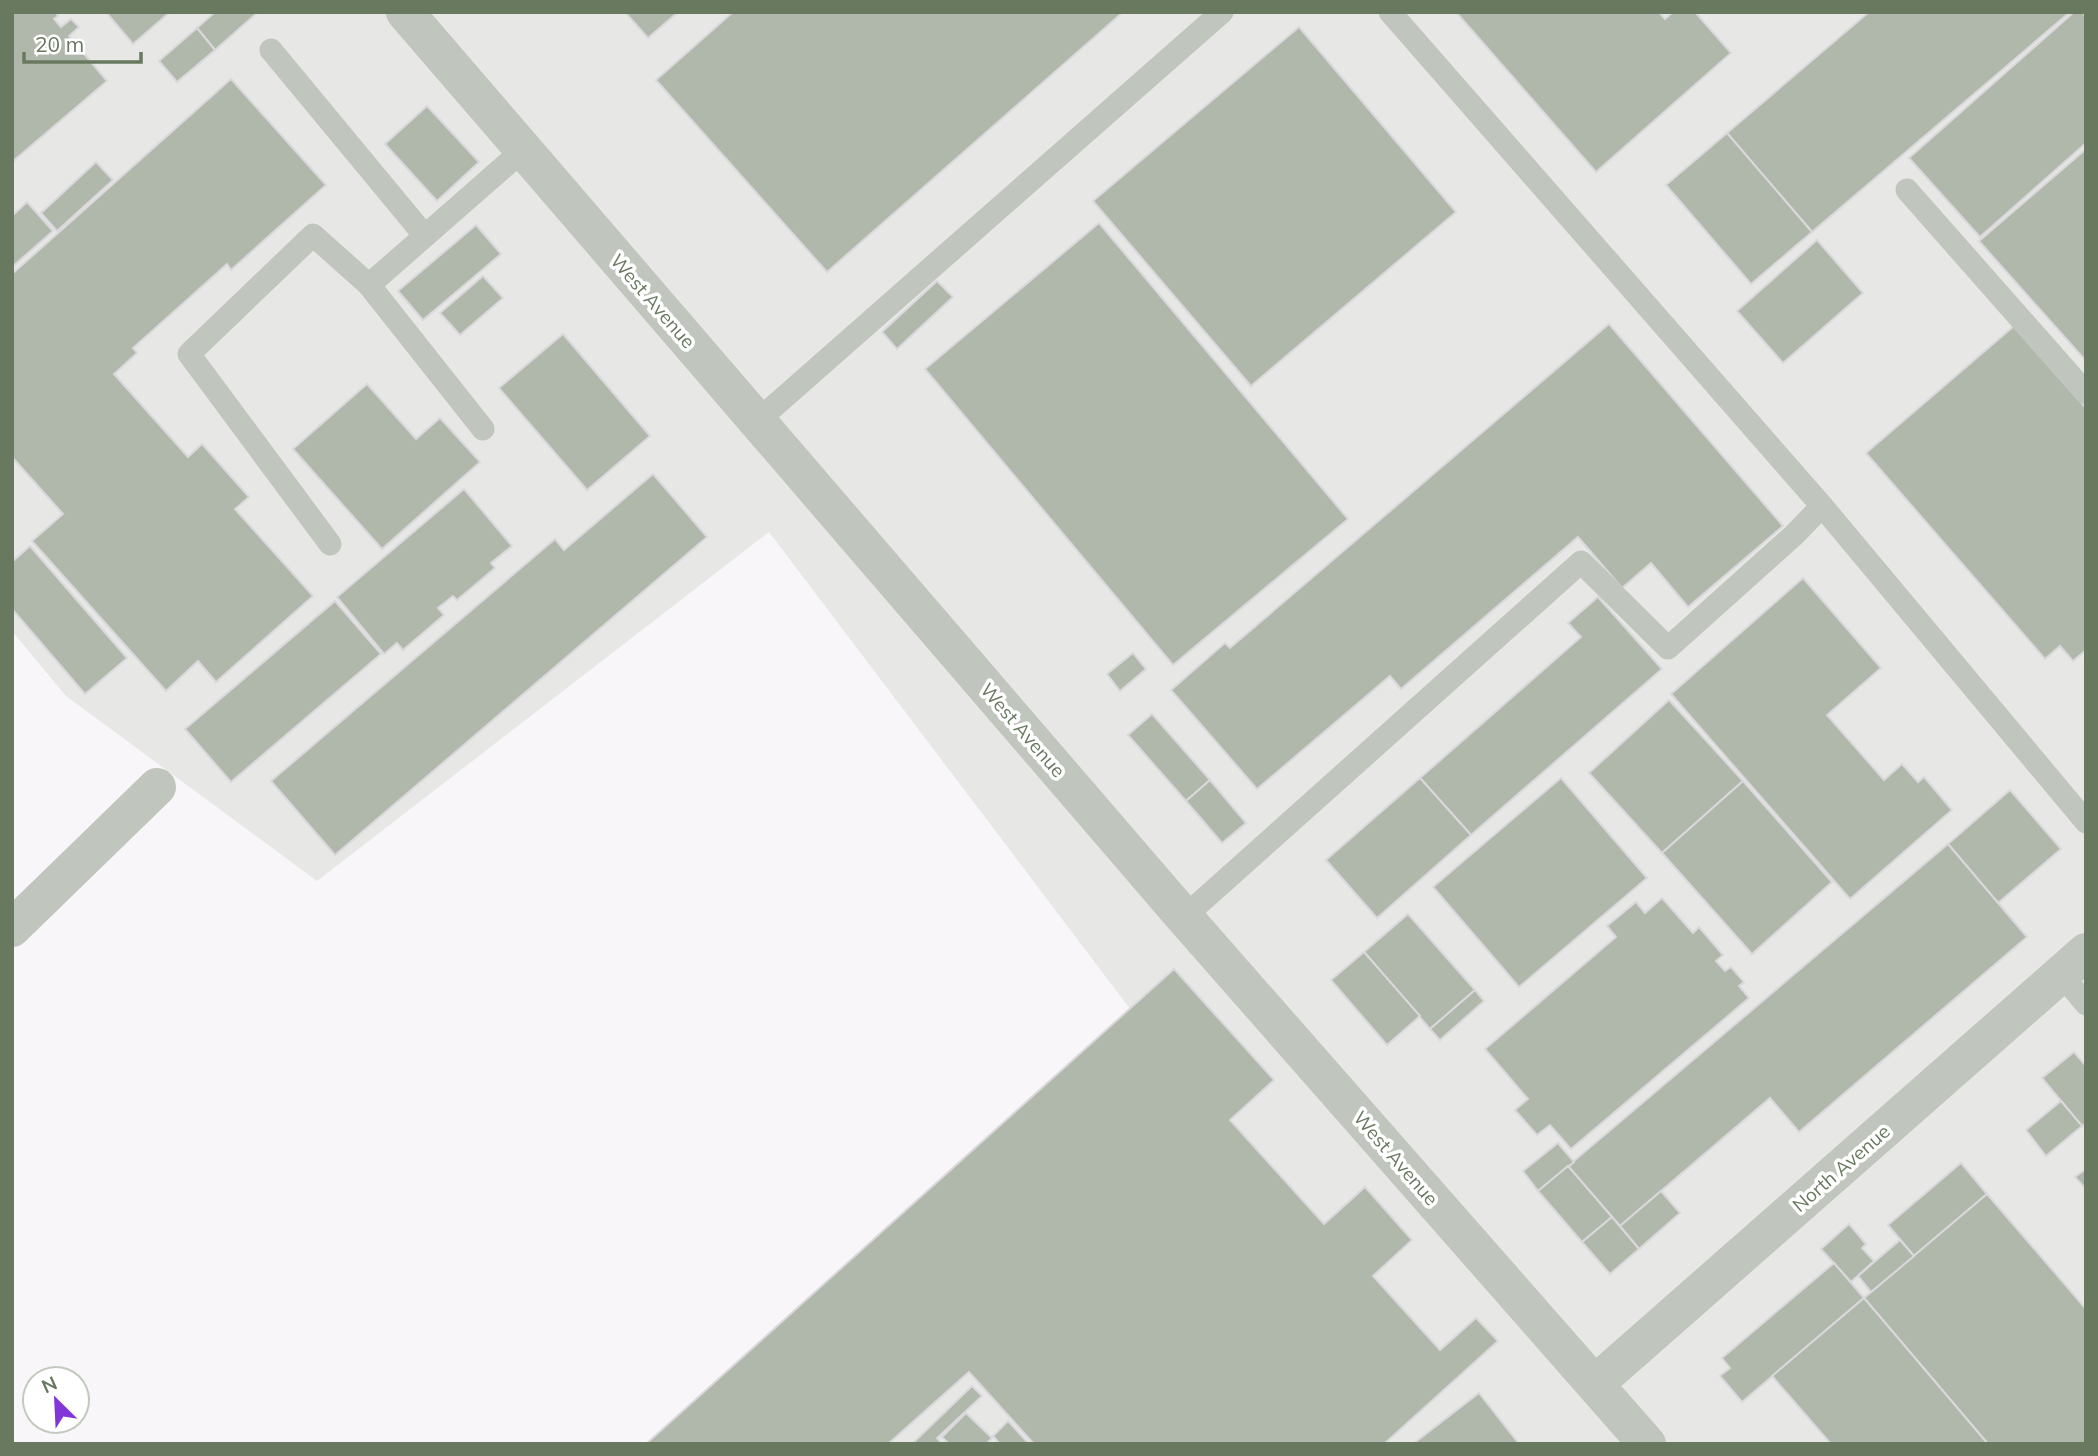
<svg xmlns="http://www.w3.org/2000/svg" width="2098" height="1456" font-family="Mulish,sans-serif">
<rect width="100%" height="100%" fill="#f8f6f8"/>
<!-- built -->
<polygon fill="#e7e7e6" points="12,12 2086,12 2086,1444 673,1444 1137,1018 769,532 317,881 66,696 12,631"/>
<!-- building -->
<g fill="#afb8ab" stroke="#dad8da" stroke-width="2">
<polygon points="12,12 55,12 58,16 54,19 61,27 71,19 79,27 69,36 107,81 12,162"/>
<polygon points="106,12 170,12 133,44"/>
<polygon points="215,12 258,12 215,50 197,28"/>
<polygon points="625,12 678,12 648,38"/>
<polygon points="733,12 1123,12 827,272 656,80"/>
<polygon points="1456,12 1659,12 1665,19 1673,12 1695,12 1731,53 1596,172"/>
<polygon points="1869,12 2070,12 1812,232 1727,133"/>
<polygon points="2074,12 2082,12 2086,17 2086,143 1980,237 1909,158"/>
<polygon points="1299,27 1456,212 1251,386 1093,201"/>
<polygon points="197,28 215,50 177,82 159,61"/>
<polygon points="231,79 326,185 231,270 227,264 133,348 137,353 114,374 188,457 202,444 249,497 235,509 313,596 216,682 198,661 166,691 32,541 63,514 12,457 12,274"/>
<polygon points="427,106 479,162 437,201 385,144"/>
<polygon points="1727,133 1812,232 1751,284 1666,185"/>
<polygon points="2086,149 2086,361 1979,241"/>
<polygon points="96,162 113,180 57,231 41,213"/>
<polygon points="27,202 53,231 12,267 12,216"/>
<polygon points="1099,223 1348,519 1173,665 925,369"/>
<polygon points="476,225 501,254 423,320 398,291"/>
<polygon points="1817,240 1863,293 1783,363 1737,311"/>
<polygon points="483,276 503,298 460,335 440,313"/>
<polygon points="937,281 953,297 897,349 882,332"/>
<polygon points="1609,324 1783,526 1688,607 1651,563 1622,588 1578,537 1401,689 1390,676 1257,789 1171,690 1225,643 1230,648"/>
<polygon points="2014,326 2086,408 2086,650 2073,661 2060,646 2045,659 1866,453"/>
<polygon points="563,334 650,436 587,490 499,388"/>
<polygon points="367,384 416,439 440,418 480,462 382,549 293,449"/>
<polygon points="653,474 707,537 335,855 271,781 555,539 564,550"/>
<polygon points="464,489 512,546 491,563 495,568 457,600 453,596 438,608 444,615 403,650 397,643 384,654 337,597"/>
<polygon points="30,546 127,658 85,694 12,609 12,562"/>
<polygon points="1803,578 1881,668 1827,715 1884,780 1902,764 1918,782 1924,777 1952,810 1850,899 1671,694"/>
<polygon points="1598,597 1662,669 1471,835 1420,778 1581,637 1568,623"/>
<polygon points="335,601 381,654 231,782 185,729"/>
<polygon points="1133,653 1146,669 1120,691 1107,674"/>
<polygon points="1669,700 1743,781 1662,853 1589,773"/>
<polygon points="1152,714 1210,780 1186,801 1128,735"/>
<polygon points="1420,778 1471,835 1377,918 1326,860"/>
<polygon points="1561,778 1647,878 1519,987 1433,887"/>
<polygon points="1210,780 1246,823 1222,843 1186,801"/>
<polygon points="1743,781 1832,882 1752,954 1662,853"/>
<polygon points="2010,790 2061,849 1998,903 1948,844"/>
<polygon points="1948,844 2027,937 1799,1132 1770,1098 1620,1226 1568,1166"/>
<polygon points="1662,898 1693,933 1699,927 1723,955 1716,961 1725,971 1731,967 1744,982 1739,986 1749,998 1571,1149 1550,1125 1537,1135 1515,1110 1528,1099 1485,1049 1616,937 1607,926 1636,902 1645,913"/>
<polygon points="1408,914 1475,990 1430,1029 1364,952"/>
<polygon points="1364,952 1420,1016 1387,1045 1331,980"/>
<polygon points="1174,969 1274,1080 1230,1120 1324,1224 1365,1187 1412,1240 1373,1276 1440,1350 1476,1318 1498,1341 1384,1444 1034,1444 969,1372 888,1444 646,1444"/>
<polygon points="1475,990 1484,1001 1440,1040 1430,1029"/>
<polygon points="2074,1052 2086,1066 2086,1123 2082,1126 2042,1078"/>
<polygon points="2061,1101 2082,1126 2046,1156 2026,1130"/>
<polygon points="1558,1143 1574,1162 1538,1191 1523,1171"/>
<polygon points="1961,1163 1987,1194 1914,1256 1888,1225"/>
<polygon points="1568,1166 1612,1217 1582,1242 1538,1191"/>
<polygon points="2086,1169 2086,1189 2075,1177"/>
<polygon points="1661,1191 1680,1213 1639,1249 1620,1226"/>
<polygon points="1987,1194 2086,1309 2086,1444 1988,1444 1864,1298"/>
<polygon points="1612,1217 1639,1249 1610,1274 1582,1242"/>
<polygon points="1849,1224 1866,1244 1862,1248 1874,1261 1851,1282 1821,1249"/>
<polygon points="1900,1240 1914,1256 1871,1292 1858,1276"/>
<polygon points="1834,1263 1864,1298 1742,1402 1720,1376 1730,1368 1722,1358"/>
<polygon points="1864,1298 1988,1444 1831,1444 1772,1376"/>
<polygon points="972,1386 982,1396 937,1438 942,1444 912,1444"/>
<polygon points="1479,1393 1519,1444 1413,1444"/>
<polygon points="966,1413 992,1438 986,1444 949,1444 942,1437"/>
<polygon points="1008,1421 1029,1444 1000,1444 993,1436"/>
</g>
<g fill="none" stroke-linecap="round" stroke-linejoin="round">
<!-- service -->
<g stroke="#c0c5bd" stroke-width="23">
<polyline points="1390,12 1822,506 2086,822"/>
<polyline points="271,50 425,236"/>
<polyline points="1907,190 2086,393"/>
<polyline points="369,285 523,150"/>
<polyline points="756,422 1222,12"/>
<polyline points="330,544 189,354 313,235 369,285 483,429"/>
<polyline points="1184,917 1581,562 1668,648 1794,535 1822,506"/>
<polyline points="2061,974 2086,1004"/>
</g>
<!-- minor -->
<g stroke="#c0c5bd" stroke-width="38">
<polyline points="405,12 1184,917 1647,1444"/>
<polyline points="12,928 157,787"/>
<polyline points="1595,1384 2086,952"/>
</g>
</g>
<g text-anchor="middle" stroke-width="7" stroke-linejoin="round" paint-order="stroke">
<!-- street labels -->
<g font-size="19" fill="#687960" stroke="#fff">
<text transform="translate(653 301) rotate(49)" y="7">West Avenue</text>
<text transform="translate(1023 730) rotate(49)" y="7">West Avenue</text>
<text transform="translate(1396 1158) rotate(49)" y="7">West Avenue</text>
<text transform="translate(1841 1168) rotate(-41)" y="7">North Avenue</text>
</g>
</g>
<!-- border -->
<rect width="2098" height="1456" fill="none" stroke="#687960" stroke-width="28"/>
<!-- north arrow -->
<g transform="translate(56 1400) rotate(336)"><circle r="33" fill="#ffffff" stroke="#c3c9bf" stroke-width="2"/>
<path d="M0-5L12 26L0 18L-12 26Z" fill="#8236d9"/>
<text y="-10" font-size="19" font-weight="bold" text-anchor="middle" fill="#687960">N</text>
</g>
<!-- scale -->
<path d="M24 52v10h117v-10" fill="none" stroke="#687960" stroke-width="3.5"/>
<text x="35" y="52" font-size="21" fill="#687960" stroke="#ffffff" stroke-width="5" paint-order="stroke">20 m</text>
</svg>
